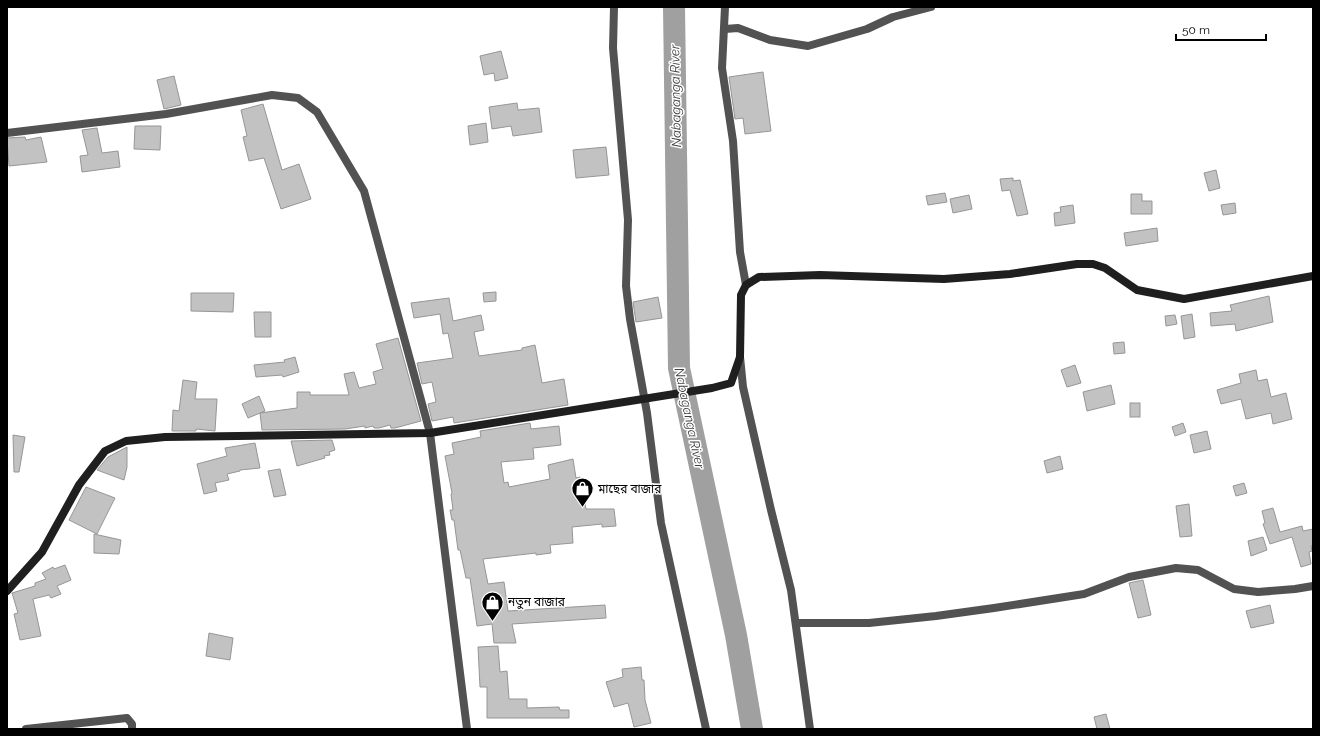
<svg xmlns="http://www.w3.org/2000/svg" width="1320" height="736" font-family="Raleway,'Noto Sans Bengali',sans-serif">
<rect width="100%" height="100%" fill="#fff"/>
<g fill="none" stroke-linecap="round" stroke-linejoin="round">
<!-- river -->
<polyline stroke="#a0a0a0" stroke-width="22" points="674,7 679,368 736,635 752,729"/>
</g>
<!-- building -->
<g fill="#c2c2c2" stroke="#969696">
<polygon points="501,51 508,78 495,81 494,73 484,75 480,56"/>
<polygon points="763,72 771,131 745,134 743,118 735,119 729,77"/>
<polygon points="174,76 181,105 164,109 157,80"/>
<polygon points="517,103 518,110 539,108 542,132 513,136 511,126 492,129 489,107"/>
<polygon points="263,104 282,170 299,164 311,199 281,209 264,158 249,161 243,137 247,136 241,110"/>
<polygon points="486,123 488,142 470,145 468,126"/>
<polygon points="135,126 161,126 160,150 134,149"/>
<polygon points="97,128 102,153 118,151 120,167 82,172 80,156 88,155 82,130"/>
<polygon points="25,137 26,140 41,137 47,162 9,166 7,138"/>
<polygon points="606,147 609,175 576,178 573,150"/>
<polygon points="1216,170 1220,188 1209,191 1204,173"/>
<polygon points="1013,178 1013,181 1020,180 1028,214 1017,216 1010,190 1002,191 1000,179"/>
<polygon points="945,193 947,202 928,205 926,196"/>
<polygon points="1131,194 1142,194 1142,201 1152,201 1152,214 1131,214"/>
<polygon points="969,195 972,209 953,213 950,199"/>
<polygon points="1235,203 1236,213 1223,215 1221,205"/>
<polygon points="1073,205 1075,223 1055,226 1054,213 1061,212 1060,207"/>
<polygon points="1157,228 1158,241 1126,246 1124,233"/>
<polygon points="496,292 496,301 484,302 483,293"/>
<polygon points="191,293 234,293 233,312 191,311"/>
<polygon points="1269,296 1273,322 1236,331 1235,324 1211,326 1210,313 1232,311 1230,305"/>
<polygon points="658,297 662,318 636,322 633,302"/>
<polygon points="449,298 453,321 481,315 484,330 474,332 479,356 522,350 522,348 535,345 542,383 564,379 568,405 454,423 453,417 432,421 428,404 436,402 432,382 422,384 417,363 453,358 448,333 443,334 440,314 414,318 411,303"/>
<polygon points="254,312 271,312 271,337 255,337"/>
<polygon points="1192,314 1195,337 1184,339 1181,316"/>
<polygon points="1175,315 1177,324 1166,326 1165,316"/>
<polygon points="398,338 421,421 395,428 391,428 390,425 379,428 374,428 373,426 365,428 365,426 345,429 262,430 260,413 297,408 297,392 310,392 310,395 349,395 344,374 354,372 359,388 376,384 373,372 383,369 376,344"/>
<polygon points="1124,342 1125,353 1114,354 1113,343"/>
<polygon points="295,357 299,372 283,377 282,375 256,377 254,365 285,362 284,360"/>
<polygon points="1075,365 1081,383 1067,387 1061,370"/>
<polygon points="1256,370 1258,381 1267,379 1271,397 1286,393 1292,419 1273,424 1271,413 1246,419 1241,399 1221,404 1217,390 1241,383 1239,374"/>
<polygon points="183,380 197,382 195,399 217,399 215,431 196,429 196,431 172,431 173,410 179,411"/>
<polygon points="1111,385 1115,404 1087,411 1083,392"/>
<polygon points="259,396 265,411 248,418 242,404"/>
<rect x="1130" y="403" width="10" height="14"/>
<polygon points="530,423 531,429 559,426 561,445 533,448 534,459 501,462 504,483 508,482 509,487 550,479 548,465 573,459 576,478 580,477 586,509 614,509 616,526 602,527 602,524 572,527 573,543 550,545 551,553 536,555 536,553 483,559 488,584 504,582 508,611 605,605 606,618 512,624 516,643 494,643 492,624 477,626 470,578 466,578 460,550 458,550 454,520 452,520 450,510 453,510 451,494 452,493 445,456 454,454 452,443 481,437 480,431"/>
<polygon points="1183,423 1186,432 1175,436 1172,427"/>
<polygon points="1207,431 1211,449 1194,453 1190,435"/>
<polygon points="13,435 25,437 19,472 14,472"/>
<polygon points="332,440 335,450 329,452 330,455 324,456 325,458 297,466 291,441"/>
<polygon points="255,443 260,468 240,470 240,471 227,474 229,480 215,483 217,491 204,494 197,464 227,456 225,448"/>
<polygon points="127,447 127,467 124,480 97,470 108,457"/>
<polygon points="1060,456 1063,469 1047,473 1044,461"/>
<polygon points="280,469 286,495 274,497 268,471"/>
<polygon points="1244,483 1247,493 1236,496 1233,486"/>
<polygon points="86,487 115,498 97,534 69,520"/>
<polygon points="1189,504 1192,536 1180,537 1176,506"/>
<polygon points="1273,508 1280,532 1302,526 1303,531 1313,529 1313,546 1311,546 1312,551 1309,552 1311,564 1301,567 1292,537 1270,544 1263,524 1265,523 1262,511"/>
<polygon points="94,534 121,540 119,554 94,553"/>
<polygon points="1263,537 1267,550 1251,556 1248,541"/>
<polygon points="65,565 71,580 57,586 61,594 51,598 49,595 33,599 41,636 20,640 14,614 18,613 12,593 35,586 35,583 46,579 42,573 53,567 54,569"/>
<polygon points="1143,580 1151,615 1138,618 1129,583"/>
<polygon points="1270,605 1274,623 1251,628 1246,611"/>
<polygon points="209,633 233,638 230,660 206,656"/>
<polygon points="498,646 500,672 507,671 509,699 527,699 527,708 559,707 560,710 569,710 569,718 487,718 487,687 480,687 478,647"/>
<polygon points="641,667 642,680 644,680 645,700 651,723 634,727 628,703 614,707 606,682 623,677 622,669"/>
<polygon points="1106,714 1110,729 1097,729 1094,717"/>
</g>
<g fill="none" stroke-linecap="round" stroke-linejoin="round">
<!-- street -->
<g stroke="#525252" stroke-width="8">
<polyline points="614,7 613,48 628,220 626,286 630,319 647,413 661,523 706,729"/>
<polyline points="725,7 722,68 733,141 740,252 746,285"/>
<polyline points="725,29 738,28 770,40 808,46 867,29 893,17 931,7"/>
<polyline points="7,133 166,114 272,95 298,98 317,112 364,191 430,433 467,729"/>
<polyline points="740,357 743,387 771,510 791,590 810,729"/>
<polyline points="797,623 869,623 936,616 994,608 1084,594 1129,577 1176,568 1198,570 1234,589 1258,592 1295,589 1313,586"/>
<polyline points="26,729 127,718 132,724 132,729"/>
</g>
<!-- secondary -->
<polyline stroke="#1f1f1f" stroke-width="8" points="7,591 42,552 79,485 105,451 126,441 165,437 430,433 712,388 731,383 740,357 741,295 746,285 759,277 820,275 944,279 1010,274 1077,264 1093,264 1105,268 1137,290 1184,299 1313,276"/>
</g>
<!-- icons -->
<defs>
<symbol id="shop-pin" viewBox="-11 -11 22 30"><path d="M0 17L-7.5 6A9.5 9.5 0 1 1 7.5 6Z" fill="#000" stroke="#fff"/><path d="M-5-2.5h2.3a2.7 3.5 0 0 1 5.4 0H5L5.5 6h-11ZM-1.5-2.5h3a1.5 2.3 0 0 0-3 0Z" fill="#fff"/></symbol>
</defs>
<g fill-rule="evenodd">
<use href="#shop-pin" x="570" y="476" width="25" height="34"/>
<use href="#shop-pin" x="480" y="590" width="25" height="34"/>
</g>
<g text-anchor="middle" stroke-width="3" stroke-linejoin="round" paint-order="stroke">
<!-- poi labels -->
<g font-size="12" fill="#000" stroke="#fff" text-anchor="start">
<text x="598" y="493">মাছের বাজার</text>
<text x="508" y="606">নতুন বাজার</text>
</g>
<!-- water labels -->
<g font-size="13" font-style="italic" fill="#414141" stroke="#fff">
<text transform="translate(675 96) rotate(-91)" y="5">Nabaganga River</text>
<text transform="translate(690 418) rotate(78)" y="5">Nabaganga River</text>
</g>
</g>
<!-- border -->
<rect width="1320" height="736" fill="none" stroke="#000000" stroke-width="16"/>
<!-- scale -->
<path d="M1176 34v6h90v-6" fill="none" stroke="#000000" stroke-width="2"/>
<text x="1182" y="34" font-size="12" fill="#000000" stroke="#ffffff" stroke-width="3" paint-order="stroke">50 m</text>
</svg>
